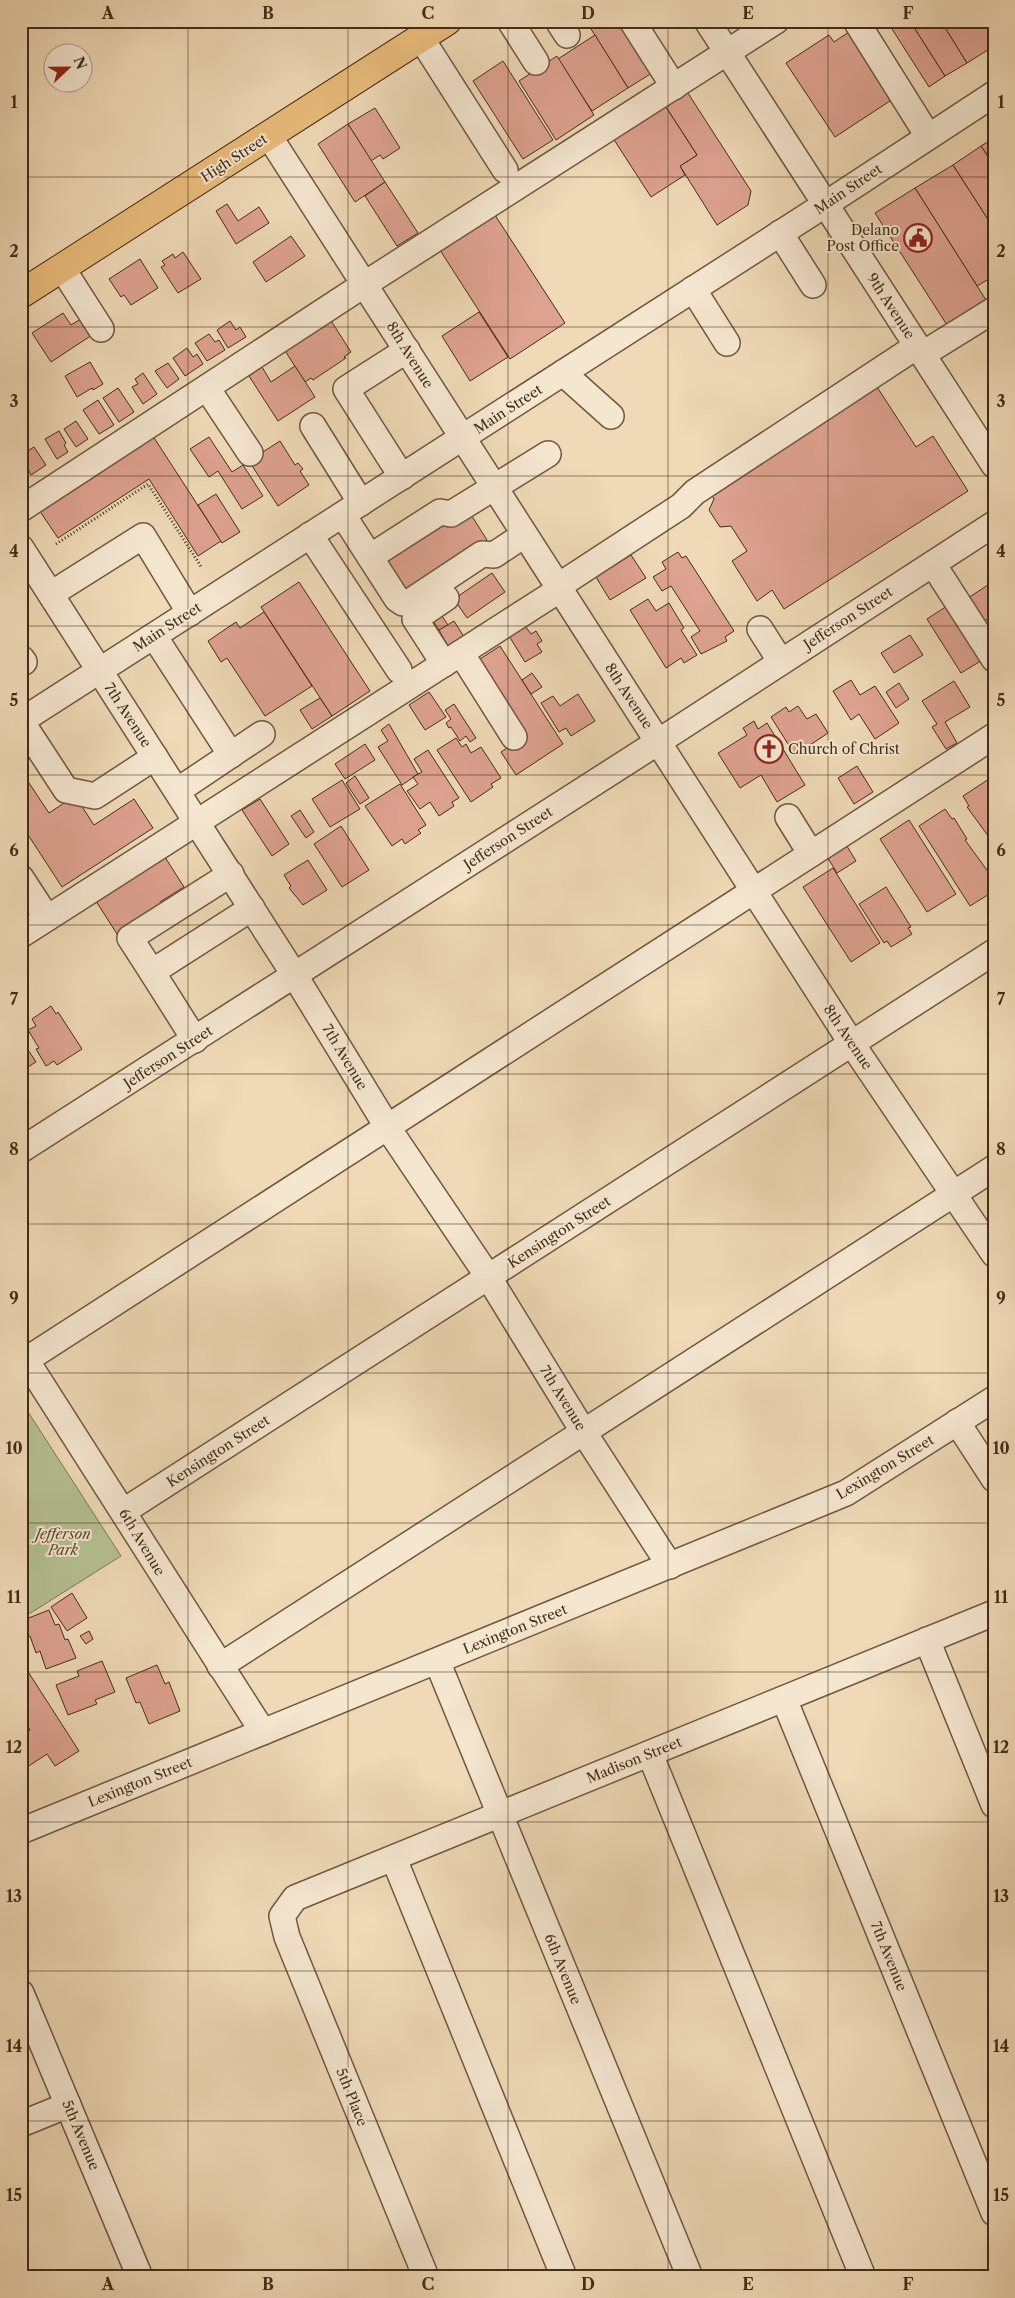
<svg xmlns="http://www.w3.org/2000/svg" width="1015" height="2298" font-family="'Libre Caslon Text',serif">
<rect width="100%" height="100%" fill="#efd9b6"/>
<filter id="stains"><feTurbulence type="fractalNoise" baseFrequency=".004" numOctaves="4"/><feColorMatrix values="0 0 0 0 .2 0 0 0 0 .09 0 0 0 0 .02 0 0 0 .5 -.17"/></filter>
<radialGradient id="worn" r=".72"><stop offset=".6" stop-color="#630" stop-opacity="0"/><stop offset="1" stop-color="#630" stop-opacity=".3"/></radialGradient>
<!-- green -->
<polygon fill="#b5c091" stroke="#7c7653" points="21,1401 121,1556 21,1619"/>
<!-- building -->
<g fill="#dea291" stroke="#432d15">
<polygon points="586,21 620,21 652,73 628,88"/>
<polygon points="887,21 910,21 945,76 929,87"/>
<polygon points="910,21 941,21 967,63 945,76"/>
<polygon points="941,21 994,21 994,46 967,63"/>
<polygon points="852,30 896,97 835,137 786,63 829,35 834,42"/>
<polygon points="595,35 628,88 592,111 558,59"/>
<polygon points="557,56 594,115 556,140 519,81"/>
<polygon points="503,61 553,140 523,159 473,81"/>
<polygon points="684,87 751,191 748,205 717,225 680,166 697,155 662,101"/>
<polygon points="662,101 697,155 680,166 685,175 651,197 611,135"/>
<polygon points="375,108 400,148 383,159 380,155 371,161 348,124"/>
<polygon points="348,124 385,182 355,202 318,144"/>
<polygon points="994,138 994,166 981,146"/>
<polygon points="981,146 994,166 994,229 953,165"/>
<polygon points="953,165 994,229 994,276 977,286 915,188"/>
<polygon points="385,182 418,233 397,246 365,196"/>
<polygon points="915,188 986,300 947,325 875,213"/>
<polygon points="227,204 238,221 259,207 269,223 236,244 216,211"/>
<polygon points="493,212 565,323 510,359 438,247"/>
<polygon points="291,236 305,256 266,282 253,262"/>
<polygon points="183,252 201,279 178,293 161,267 165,265 162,261 173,254 175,258"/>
<polygon points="140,259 158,288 131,305 124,295 121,297 109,279"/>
<polygon points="479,312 508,357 470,381 442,336"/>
<polygon points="63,313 71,325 81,319 92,335 51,362 32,333"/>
<polygon points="328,316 351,352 344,357 346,358 313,380 311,378 305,382 282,346"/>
<polygon points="230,321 236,330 240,327 246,337 228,348 217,330"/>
<polygon points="209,334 215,342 219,340 225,350 207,361 195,343"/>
<polygon points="187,348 193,357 197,354 203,364 185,376 173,358"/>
<polygon points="90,362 103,384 93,390 92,388 77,397 65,376"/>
<polygon points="168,363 179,379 167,388 155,371"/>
<polygon points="295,366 315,397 278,421 249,376 262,367 271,382"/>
<polygon points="143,373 157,394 143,404 132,387 138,384 135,379"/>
<polygon points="994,379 994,393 987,383"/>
<polygon points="877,387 916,447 933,436 968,491 784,609 772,590 757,601 732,561 747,551 731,526 720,527 709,510 714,499 711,494"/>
<polygon points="118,388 134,412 119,422 103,398"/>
<polygon points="98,400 114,425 99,434 83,410"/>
<polygon points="76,421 88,439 76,447 64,429"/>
<polygon points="149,430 221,541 198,556 149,479 58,538 35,504 102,471 130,453 125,445"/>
<polygon points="59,431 66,443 64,445 68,452 57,459 45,439"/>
<polygon points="209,437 232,472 243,465 263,496 242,509 218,471 209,477 190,449"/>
<polygon points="280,441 295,465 298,463 303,469 300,471 309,485 278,506 249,461"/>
<polygon points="34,447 46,465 31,475 21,455"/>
<polygon points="216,494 240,532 222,543 198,505"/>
<polygon points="468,510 487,540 444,568 411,595 406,588 401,592 380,558 406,541 410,547"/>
<polygon points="678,552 682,558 686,556 734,631 725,637 727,641 701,654 691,637 700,631 671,586 662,591 653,577 666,569 662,562"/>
<polygon points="631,555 646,578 610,600 596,577"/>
<polygon points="492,573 505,592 467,618 454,599"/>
<polygon points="994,581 994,615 983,622 968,598"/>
<polygon points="299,582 370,691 332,716 261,607"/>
<polygon points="648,599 656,611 669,603 684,628 681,630 697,655 684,663 681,658 666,668 630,610"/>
<polygon points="950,604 984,659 961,673 927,619"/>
<polygon points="264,612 312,686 265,716 227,658 221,662 208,641 236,622 240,628"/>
<polygon points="442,616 448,625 439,630 433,621"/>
<polygon points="454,621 464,637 448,646 439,630"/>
<polygon points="525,626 531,634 536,631 542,641 537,644 542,652 525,662 509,636"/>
<polygon points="910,635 923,655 894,673 881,653"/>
<polygon points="500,646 563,744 516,775 501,752 525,736 477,661"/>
<polygon points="532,673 542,687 531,694 522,680"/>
<polygon points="851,680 860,695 875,686 899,723 875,739 859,714 851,720 833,691"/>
<polygon points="954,681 970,707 945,722 957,743 946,749 932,727 937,724 922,701"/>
<polygon points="899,683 909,699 896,708 886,692"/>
<polygon points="429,692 446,717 425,730 409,705"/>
<polygon points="578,694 595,721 571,736 566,728 559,732 541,703 553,696 560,706"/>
<polygon points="320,698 332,716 312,729 300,710"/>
<polygon points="454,704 476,738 470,742 466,736 460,741 451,727 449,728 446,723 451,719 445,710"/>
<polygon points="798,706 807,719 816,714 828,733 795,755 771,717 786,707 789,712"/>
<polygon points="754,721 758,729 767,723 805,785 777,802 761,775 740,788 718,753 747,735 743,728"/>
<polygon points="389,724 418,774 402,785 378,747 388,741 381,730"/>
<polygon points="456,738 462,747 466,744 471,753 481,747 501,778 491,784 493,787 471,802 437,750"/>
<polygon points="365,744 375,760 345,779 335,764"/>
<polygon points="428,750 459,798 452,802 454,806 439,816 430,802 420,809 407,791 418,784 413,777 422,772 414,759"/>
<polygon points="857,766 873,792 854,804 838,778"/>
<polygon points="21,771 49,813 75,796 94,825 134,799 153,828 62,887 21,824"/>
<polygon points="355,776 369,798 360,804 346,783"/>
<polygon points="989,779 994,786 994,844 967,807 969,806 963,796"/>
<polygon points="342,780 360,809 330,827 312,799"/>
<polygon points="400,784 426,825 418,830 421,833 405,844 402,839 392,846 365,806"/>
<polygon points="260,799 289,844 272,856 242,810"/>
<polygon points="945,809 952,819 954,818 967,839 965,840 992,877 990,878 994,884 994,891 970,906 919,826"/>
<polygon points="300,810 314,832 306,838 291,816"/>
<polygon points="909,820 956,894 927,912 880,839"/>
<polygon points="341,826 369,870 342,887 314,844"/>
<polygon points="845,843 856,861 837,873 826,855"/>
<polygon points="163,854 184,887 160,902 172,920 145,915 117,934 94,898"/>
<polygon points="308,860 327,890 303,905 289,888 291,886 284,875"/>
<polygon points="833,868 880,943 851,962 803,887"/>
<polygon points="886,887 911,927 908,928 912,934 891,947 887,941 884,943 859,904"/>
<polygon points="21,893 31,907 21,913"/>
<polygon points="51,1006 56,1014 58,1012 82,1049 57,1065 54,1061 46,1066 36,1049 39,1048 28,1030 36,1026 32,1019"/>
<polygon points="21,1039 36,1062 23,1070 27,1076 21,1080"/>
<polygon points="72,1593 87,1618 67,1631 51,1607"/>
<polygon points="49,1610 55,1625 59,1624 65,1640 68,1639 76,1658 46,1669 40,1651 36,1653 30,1636 26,1638 21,1621"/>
<polygon points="89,1631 93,1639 86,1644 80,1636"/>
<polygon points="102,1661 115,1692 95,1700 97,1704 68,1715 56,1685 79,1676 77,1671"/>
<polygon points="157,1665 165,1684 169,1682 180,1711 149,1724 140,1702 136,1703 126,1678"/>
<polygon points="25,1667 79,1751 55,1766 47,1754 21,1771 21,1736 30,1730 21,1716 21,1669"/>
</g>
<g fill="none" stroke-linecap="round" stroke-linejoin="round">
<defs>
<g id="minor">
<polyline points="510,21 536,62"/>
<polyline points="558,21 567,35"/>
<polyline points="632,21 674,87"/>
<polyline points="707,21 994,465"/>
<polyline points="856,21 928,136"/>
<polyline points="421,38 505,170"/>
<polyline points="269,136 852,1044 994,1254"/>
<polyline points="780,233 813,285"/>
<polyline points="62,268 101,329"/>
<polyline points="693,289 727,343"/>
<polyline points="923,354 994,310"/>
<polyline points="563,373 611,416"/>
<polyline points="207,388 250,453"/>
<polyline points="313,426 361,503"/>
<polyline points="402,477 346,389 407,350"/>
<polyline points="21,509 365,284 776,21"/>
<polyline points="343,515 397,599 403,603 411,601 482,554 494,555 524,535"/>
<polyline points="310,535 399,670"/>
<polyline points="21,548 295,976 388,1128 489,1278 583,1431 670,1566"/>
<polyline points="370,557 440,512 451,514 548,454"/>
<polyline points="933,564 994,659"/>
<polyline points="557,587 681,506 695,492 917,346"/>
<polyline points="51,594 143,536 190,613"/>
<polyline points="760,629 781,662"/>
<polyline points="154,636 231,755"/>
<polyline points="461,653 514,737"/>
<polyline points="21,658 24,662"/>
<polyline points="444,664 415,619 446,598"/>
<polyline points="21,721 826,204 994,94"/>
<polyline points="21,721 66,790 95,796 155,757"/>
<polyline points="177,791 262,734"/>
<polyline points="788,817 811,854"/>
<polyline points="21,878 47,918"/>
<polyline points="21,935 559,590"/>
<polyline points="152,972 130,938 231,874"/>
<polyline points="195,1040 152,972 252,908"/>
<polyline points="21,1150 658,742 994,524"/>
<polyline points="21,1352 263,1732"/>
<polyline points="26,1360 994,736"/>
<polyline points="957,1422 994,1479"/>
<polyline points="124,1511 994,952"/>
<polyline points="927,1640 994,1805"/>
<polyline points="437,1661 690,2277"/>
<polyline points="220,1666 994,1168"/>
<polyline points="784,1699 994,2213"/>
<polyline points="650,1754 863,2277"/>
<polyline points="21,1831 846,1493 994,1399"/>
<polyline points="394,1859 564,2277"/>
<polyline points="21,1993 140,2277"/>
<polyline points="21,2124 68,2105"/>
<polyline points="426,2277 287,1937 282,1916 295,1898 994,1613"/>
</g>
<polyline id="major" points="21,294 447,21"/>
</defs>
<!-- minor casing -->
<use href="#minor" stroke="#6e583d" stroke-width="28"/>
<!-- major casing -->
<use href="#major" stroke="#432d15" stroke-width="30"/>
<!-- path -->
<polyline stroke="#432d15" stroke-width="3" stroke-dasharray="1 2.5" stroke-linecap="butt" points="56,544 148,484 202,568"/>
<!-- minor -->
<use href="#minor" stroke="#f5e6d0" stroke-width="25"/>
<!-- major -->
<use href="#major" stroke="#e8bc7b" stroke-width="28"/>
</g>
<!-- grid -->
<path fill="none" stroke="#432d15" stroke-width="1" stroke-opacity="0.55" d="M188 21V2277M348 21V2277M508 21V2277M668 21V2277M828 21V2277M21 177H994M21 327H994M21 476H994M21 626H994M21 775H994M21 925H994M21 1074H994M21 1224H994M21 1373H994M21 1523H994M21 1672H994M21 1822H994M21 1971H994M21 2121H994"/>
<!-- icons -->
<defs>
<symbol id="civic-ring" viewBox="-11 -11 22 22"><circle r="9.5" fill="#f5e6d0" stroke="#8f2418" stroke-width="1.5"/><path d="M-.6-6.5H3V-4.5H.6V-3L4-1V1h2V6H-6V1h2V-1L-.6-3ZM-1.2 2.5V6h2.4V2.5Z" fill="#8f2418"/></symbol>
<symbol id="church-ring" viewBox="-11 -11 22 22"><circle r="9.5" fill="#f5e6d0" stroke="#8f2418" stroke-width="1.5"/><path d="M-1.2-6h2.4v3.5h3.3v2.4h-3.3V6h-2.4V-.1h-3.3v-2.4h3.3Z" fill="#8f2418"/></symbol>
</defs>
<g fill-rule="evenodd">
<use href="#civic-ring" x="902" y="222" width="32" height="32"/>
<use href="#church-ring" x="753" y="733" width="32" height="32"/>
</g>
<g text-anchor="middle" stroke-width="4" stroke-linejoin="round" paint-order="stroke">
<!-- street labels -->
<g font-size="14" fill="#432d15" stroke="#f5e6d0">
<text transform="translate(234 158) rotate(-33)" y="5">High Street</text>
<text transform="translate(848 189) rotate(-34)" y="5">Main Street</text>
<text transform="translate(891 306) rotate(57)" y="5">9th Avenue</text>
<text transform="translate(410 355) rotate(58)" y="5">8th Avenue</text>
<text transform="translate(508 409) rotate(-33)" y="5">Main Street</text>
<text transform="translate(848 618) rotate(-33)" y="5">Jefferson Street</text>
<text transform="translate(167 627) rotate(-33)" y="5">Main Street</text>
<text transform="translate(629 696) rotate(57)" y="5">8th Avenue</text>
<text transform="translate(128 715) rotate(57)" y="5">7th Avenue</text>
<text transform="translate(508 838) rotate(-33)" y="5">Jefferson Street</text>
<text transform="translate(848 1037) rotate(56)" y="5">8th Avenue</text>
<text transform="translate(168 1057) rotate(-33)" y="5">Jefferson Street</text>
<text transform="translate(345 1057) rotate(59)" y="5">7th Avenue</text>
<text transform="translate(559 1232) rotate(-33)" y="5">Kensington Street</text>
<text transform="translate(563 1398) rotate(58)" y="5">7th Avenue</text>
<text transform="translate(218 1451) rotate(-33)" y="5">Kensington Street</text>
<text transform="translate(885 1467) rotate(-31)" y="5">Lexington Street</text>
<text transform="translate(142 1542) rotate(59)" y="5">6th Avenue</text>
<text transform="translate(515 1629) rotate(-22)" y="5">Lexington Street</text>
<text transform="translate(634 1760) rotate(-22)" y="5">Madison Street</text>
<text transform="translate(140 1782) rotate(-22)" y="5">Lexington Street</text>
<text transform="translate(889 1956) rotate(68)" y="5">7th Avenue</text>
<text transform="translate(563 1969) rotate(68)" y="5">6th Avenue</text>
<text transform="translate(352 2097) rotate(68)" y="5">5th Place</text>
<text transform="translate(81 2135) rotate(67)" y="5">5th Avenue</text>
</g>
<!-- poi labels -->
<g font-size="14" fill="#432d15" stroke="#f5e6d0" text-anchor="end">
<text x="899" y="235">Delano<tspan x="899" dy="16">Post Office</tspan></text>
<text x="788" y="754" text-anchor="start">Church of Christ</text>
</g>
<!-- park labels -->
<g font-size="14" font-style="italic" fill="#5a4a2e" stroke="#f5e6d0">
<text x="63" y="1539">Jefferson<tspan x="63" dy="16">Park</tspan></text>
</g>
</g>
<!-- margin -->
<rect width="1015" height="2298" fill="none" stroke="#efd9b6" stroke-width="55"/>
<!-- north arrow -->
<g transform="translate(68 68) rotate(68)"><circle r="24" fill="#f5e6d0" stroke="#ae9c85"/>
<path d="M0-4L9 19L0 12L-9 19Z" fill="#8f2418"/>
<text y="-8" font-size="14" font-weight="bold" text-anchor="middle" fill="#432d15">N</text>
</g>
<rect x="28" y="28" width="960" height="2242" fill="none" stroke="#432d15" stroke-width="2"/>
<g font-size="16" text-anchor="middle" font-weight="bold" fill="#432d15">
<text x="108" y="19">A</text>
<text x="268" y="19">B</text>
<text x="428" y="19">C</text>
<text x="588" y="19">D</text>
<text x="748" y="19">E</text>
<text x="908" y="19">F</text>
<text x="14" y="108">1</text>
<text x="1001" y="108">1</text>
<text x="14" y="257">2</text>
<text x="1001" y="257">2</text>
<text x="14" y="407">3</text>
<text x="1001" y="407">3</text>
<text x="14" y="557">4</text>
<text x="1001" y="557">4</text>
<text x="14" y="706">5</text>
<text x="1001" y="706">5</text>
<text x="14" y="856">6</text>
<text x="1001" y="856">6</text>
<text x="14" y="1005">7</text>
<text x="1001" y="1005">7</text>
<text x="14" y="1155">8</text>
<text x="1001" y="1155">8</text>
<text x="14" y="1304">9</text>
<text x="1001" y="1304">9</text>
<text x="14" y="1454">10</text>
<text x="1001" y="1454">10</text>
<text x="14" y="1603">11</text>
<text x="1001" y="1603">11</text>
<text x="14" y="1753">12</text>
<text x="1001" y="1753">12</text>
<text x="14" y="1902">13</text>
<text x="1001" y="1902">13</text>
<text x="14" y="2052">14</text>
<text x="1001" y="2052">14</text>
<text x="14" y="2201">15</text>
<text x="1001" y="2201">15</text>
<text x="108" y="2290">A</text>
<text x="268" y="2290">B</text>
<text x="428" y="2290">C</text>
<text x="588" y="2290">D</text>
<text x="748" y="2290">E</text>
<text x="908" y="2290">F</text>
</g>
<rect width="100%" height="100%" filter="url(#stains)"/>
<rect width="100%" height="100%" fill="url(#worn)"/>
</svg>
